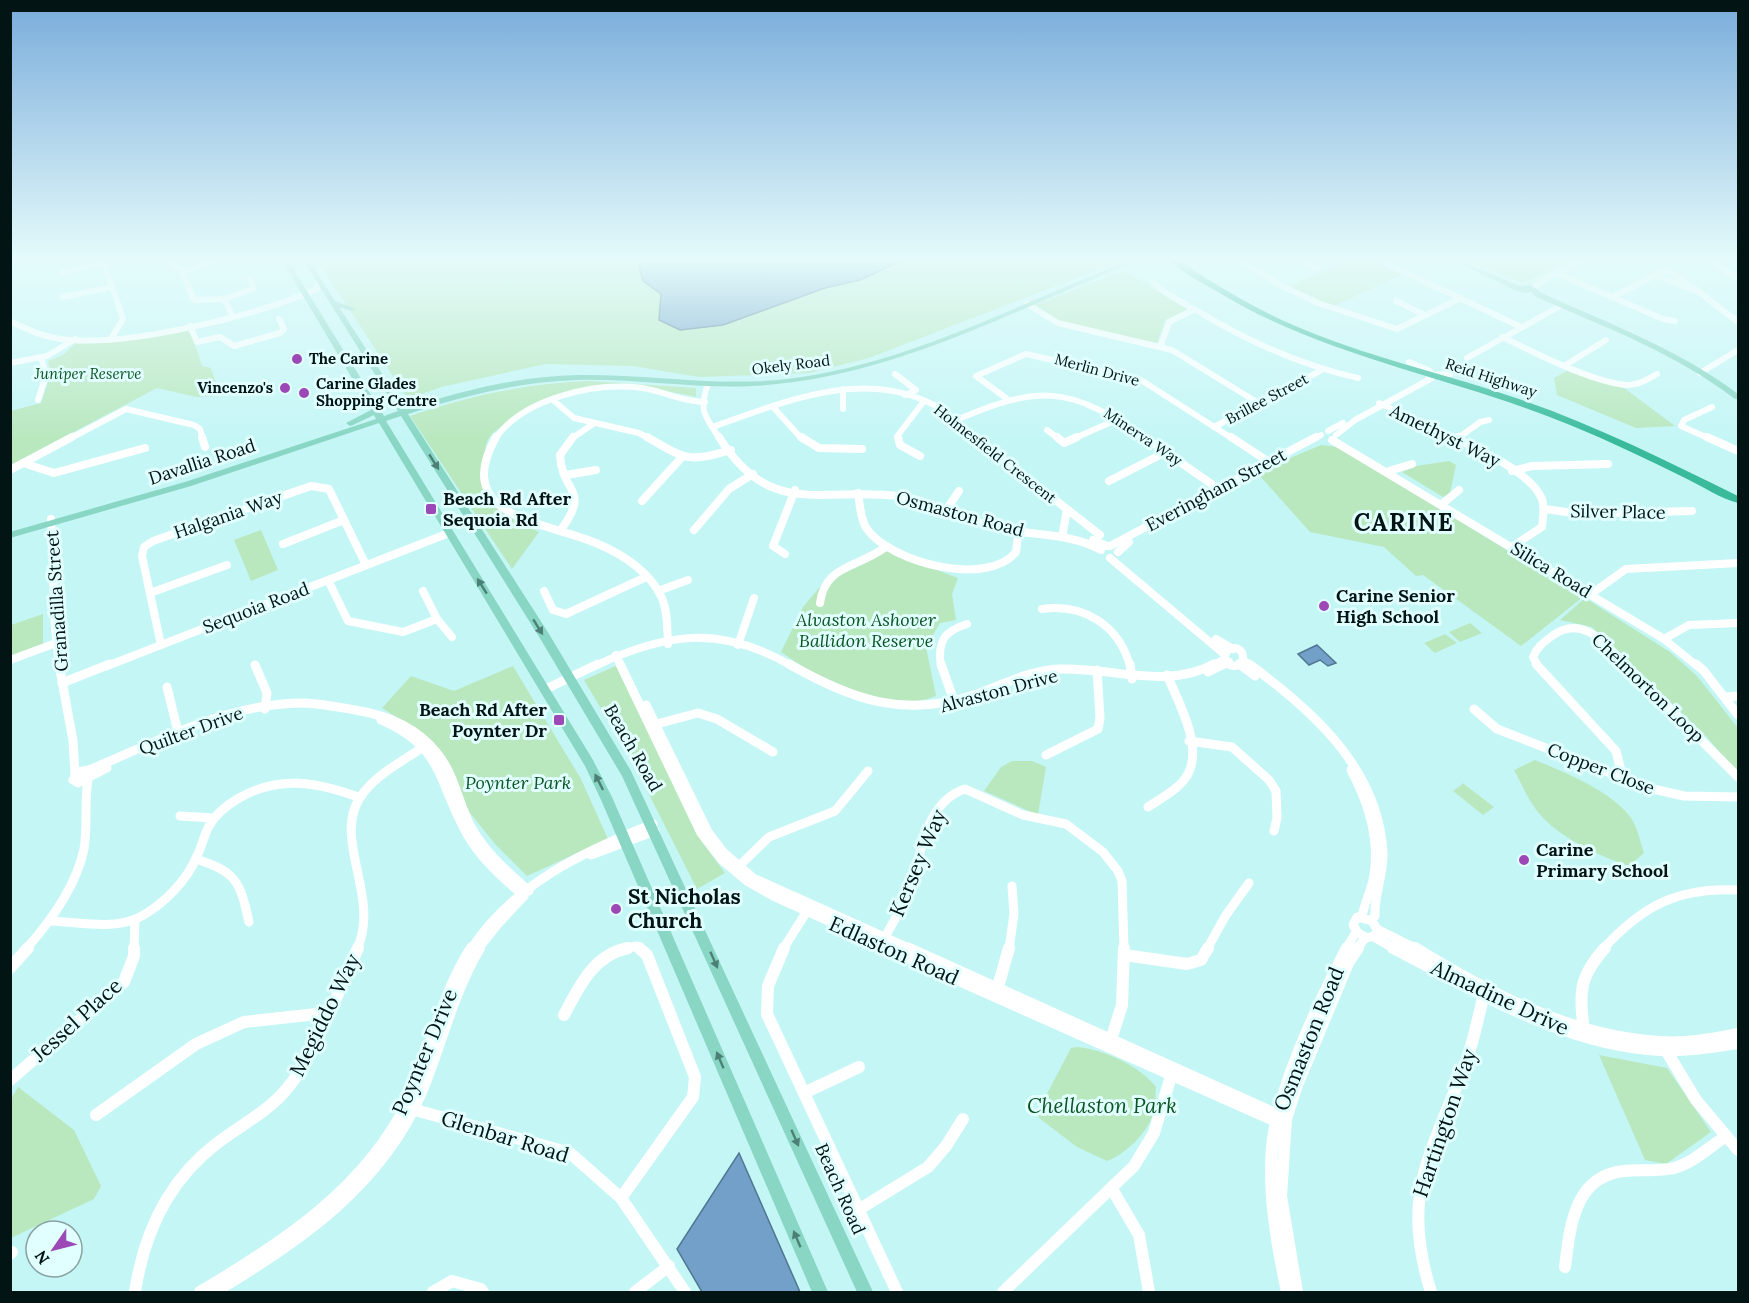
<svg xmlns="http://www.w3.org/2000/svg" width="1749" height="1303" font-family="Lora,serif">
<rect width="100%" height="100%" fill="#c5f6f6"/>
<!-- green -->
<g fill="#b9e8bf">
<polygon points="315,257 1131,257 869,358 809,373 699,377 633,366 546,364 441,387 408,399"/>
<polygon points="1355,257 1366,257 1403,274 1332,307 1288,287"/>
<polygon points="1458,257 1579,257 1523,283"/>
<polygon points="1125,271 1188,310 1165,320 1157,343 1060,322 1034,305"/>
<polygon points="190,330 202,366 211,368 220,396 196,397 157,388 11,465 11,411 41,403 51,374 48,361 63,355 76,343 110,341"/>
<polygon points="1567,371 1624,388 1675,426 1636,428 1557,395 1554,378"/>
<path d="M590 381 696 388V397C660 389 623 383 586 389 568 393 497 422 489 438 485 444 485 453 484 460 476 503 505 516 539 532L512 569 410 416C470 396 527 383 590 381Z"/>
<polygon points="1321,445 1339,447 1583,597 1521,646 1423,575 1416,576 1384,547 1310,532 1259,475 1283,461"/>
<polygon points="1449,461 1456,465 1450,493 1443,497 1402,472 1416,466"/>
<polygon points="261,530 278,570 251,581 234,540"/>
<path d="M886 551 958 578 952 594 956 620 940 623 926 647 936 696C882 718 825 682 781 652L803 607 825 581 860 566Z"/>
<polygon points="1585,598 1670,652 1697,676 1738,728 1738,773 1705,735 1592,627 1560,620"/>
<polygon points="43,614 43,644 11,656 11,625"/>
<polygon points="1470,623 1482,633 1460,642 1449,632"/>
<polygon points="1445,634 1457,643 1435,653 1424,643"/>
<polygon points="618,665 702,842 725,873 697,889 633,763 584,680"/>
<polygon points="513,666 581,779 608,839 527,876 495,844 470,813 428,737 382,708 411,676 454,691"/>
<path d="M1535 760C1564 772 1612 791 1631 818 1638 828 1640 842 1644 853L1629 866C1597 855 1559 838 1537 811 1528 799 1521 783 1514 770Z"/>
<polygon points="1012,761 1032,761 1046,767 1038,815 984,791 1001,767"/>
<polygon points="1464,783 1464,784 1494,807 1483,815 1453,791"/>
<path d="M1077 1047C1103 1049 1140 1066 1156 1087 1155 1094 1156 1103 1154 1110 1150 1131 1126 1154 1107 1161L1077 1147 1039 1118 1038 1111 1071 1048Z"/>
<polygon points="1599,1055 1667,1068 1711,1132 1666,1164 1645,1160"/>
<polygon points="18,1087 74,1130 101,1186 94,1199 11,1238 10,1101"/>
</g>
<!-- water -->
<g fill="#72a0c8" stroke="#517692" stroke-width="1.5">
<polygon points="637,257 910,257 860,280 825,288 723,325 680,330 659,320 661,294 643,281"/>
<polygon points="1317,645 1336,663 1328,666 1320,660 1309,665 1298,654"/>
<polygon points="739,1153 800,1292 702,1292 677,1249"/>
</g>
<g fill="none" stroke-linecap="round" stroke-linejoin="round">
<!-- minor-far3 -->
<g stroke="#fff" stroke-width="6">
<polyline points="166,257 173,267 186,268"/>
<polyline points="228,257 182,272 194,300 224,299 232,315"/>
<polyline points="1256,257 1244,262 1282,286 1318,303 1397,329 1461,298"/>
<polyline points="1295,257 1317,268"/>
<polyline points="1373,257 1521,327"/>
<polyline points="1707,257 1738,279"/>
<polyline points="10,263 21,257"/>
<polyline points="62,272 104,263 123,319 111,339"/>
<polyline points="1556,273 1663,319 1675,321"/>
<polyline points="1655,275 1699,292 1738,322"/>
<path d="M1153 282C1165 294 1181 302 1196 310 1247 341 1299 365 1358 378"/>
<polyline points="1531,290 1540,282 1588,257"/>
<polyline points="63,297 112,287"/>
<polyline points="1613,297 1667,269 1699,292"/>
<polyline points="224,299 253,289 250,277"/>
<polyline points="1396,301 1425,315"/>
<polyline points="1027,304 1058,323 1172,350 1260,404"/>
<path d="M10 321C30 331 48 339 71 340 135 345 258 315 317 289L319 281"/>
<polyline points="190,326 197,342 220,337 234,346 280,333 284,329 279,319"/>
<path d="M1502 337C1536 353 1589 381 1626 385 1637 386 1648 379 1657 374"/>
<polyline points="1161,345 1169,322 1193,310"/>
<polyline points="1467,358 1562,305"/>
<polyline points="10,363 47,356 75,339"/>
<polyline points="1564,366 1606,340"/>
<polyline points="1700,373 1738,350"/>
<polyline points="895,374 916,390 905,395"/>
<polyline points="1428,375 1450,374"/>
<path d="M708 384C698 411 705 416 720 439"/>
<polyline points="843,389 843,409"/>
<polyline points="1006,398 976,376 1026,354 1141,380 1233,439"/>
<polyline points="38,400 46,375 41,357"/>
<polyline points="553,400 574,418 639,433 650,439"/>
<polyline points="1379,403 1456,439"/>
<polyline points="773,407 802,439"/>
<path d="M954 421C1040 384 1069 385 1146 439"/>
<path d="M712 427C782 403 861 367 934 405 949 413 964 428 977 439"/>
<polyline points="1214,427 1320,371"/>
<polyline points="1047,430 1059,439"/>
<polyline points="1328,431 1343,423"/>
<polyline points="1336,435 1355,420 1432,378 1430,371 1409,362"/>
<polyline points="69,439 126,409 194,425 200,429 203,439"/>
<path d="M495 439C523 398 595 382 642 388 663 391 683 402 705 402"/>
<polyline points="571,439 593,424"/>
<polyline points="899,439 898,435 924,401"/>
<polyline points="1073,439 1118,419"/>
<polyline points="1314,439 1321,435"/>
<polyline points="1457,439 1480,422 1489,420"/>
<polyline points="1710,439 1681,426 1684,420 1712,407"/>
</g>
<!-- minor-far2 -->
<g stroke="#fff" stroke-width="8">
<polyline points="202,437 205,447"/>
<path d="M496 437C450 518 547 522 596 543 622 554 650 572 662 598 668 612 667 629 668 644"/>
<path d="M647 437C685 459 688 463 731 450"/>
<path d="M719 437C770 519 821 487 898 496 932 501 962 519 994 527 1029 536 1069 532 1101 550"/>
<polyline points="801,437 819,448 862,449"/>
<polyline points="898,437 900,445 920,456"/>
<polyline points="975,437 1100,535"/>
<polyline points="1057,437 1064,443 1077,437"/>
<polyline points="1144,437 1223,492"/>
<polyline points="1231,437 1272,464"/>
<path d="M1453 437C1478 449 1531 472 1542 499 1545 508 1543 518 1542 527L1513 546"/>
<polyline points="1707,437 1738,451"/>
<polyline points="1332,440 1664,639 1697,666"/>
<polyline points="1456,440 1459,437"/>
<polyline points="23,463 54,473 145,448"/>
<polyline points="10,470 72,437"/>
<polyline points="1389,471 1412,464"/>
<polyline points="1512,471 1532,466 1608,464"/>
<polyline points="566,475 596,470"/>
<polyline points="1109,481 1166,452"/>
<path d="M858 493C860 504 860 519 867 529 890 562 987 588 1016 552L1019 528"/>
<polyline points="642,501 682,457"/>
<polyline points="1442,504 1459,490"/>
<polyline points="1545,509 1580,514 1692,511"/>
<polyline points="946,510 959,491"/>
<polyline points="51,519 55,628 59,666"/>
<polyline points="694,530 729,489 753,474"/>
<path d="M560 531C592 488 562 495 560 455L573 437"/>
<polyline points="1062,537 1067,510"/>
<polyline points="1093,540 1107,546"/>
<polyline points="283,544 344,520"/>
<polyline points="1110,546 1316,437"/>
<polyline points="1118,552 1129,542"/>
<polyline points="785,554 773,546 795,490"/>
<polyline points="1110,558 1224,654"/>
<polyline points="328,580 348,621 403,632 437,619"/>
<polyline points="423,591 437,619 452,637"/>
<polyline points="544,591 553,610 566,614 646,577"/>
<polyline points="658,591 688,580"/>
<polyline points="150,593 227,565"/>
<polyline points="1591,594 1626,569 1738,563"/>
<path d="M820 603C825 564 859 568 887 546"/>
<path d="M1042 609C1083 603 1119 625 1130 666"/>
<polyline points="1216,639 1233,649"/>
<polyline points="1664,639 1689,625 1738,623"/>
<polyline points="161,645 142,556 144,547 153,541 311,486 329,489 366,565"/>
<polyline points="738,645 754,598"/>
<circle cx="1234" cy="657" r="9"/>
<polyline points="616,655 621,666"/>
<polyline points="10,660 56,643"/>
<polyline points="1244,661 1251,666"/>
<polyline points="1239,664 1241,666"/>
<polyline points="107,666 449,533"/>
<path d="M595 666C667 632 721 625 792 666"/>
<path d="M941 666C937 642 944 631 967 624"/>
<polyline points="1211,666 1225,659"/>
<polyline points="1221,666 1229,662"/>
<path d="M1538 666 1533 657C1537 647 1544 642 1552 636 1583 613 1606 645 1627 666"/>
</g>
<!-- minor-far1 -->
<g stroke="#fff" stroke-width="9">
<polyline points="59,664 73,741 75,774"/>
<polyline points="620,664 701,833 722,860 747,881 775,897 890,949"/>
<path d="M789 664C852 700 905 719 977 694 1005 684 1030 670 1060 669 1110 667 1167 690 1214 664"/>
<polyline points="941,664 955,704"/>
<polyline points="1130,664 1132,679"/>
<polyline points="1239,664 1255,676"/>
<path d="M1249 664C1312 710 1378 768 1383 852 1384 874 1374 894 1375 916L1371 920"/>
<polyline points="1536,664 1616,751 1623,779"/>
<polyline points="1625,664 1738,777"/>
<polyline points="1696,664 1704,671 1738,715"/>
<polyline points="255,665 267,693 265,709"/>
<polyline points="1208,672 1224,664"/>
<polyline points="62,683 110,664"/>
<polyline points="167,687 179,736"/>
<polyline points="546,689 598,664"/>
<polyline points="1726,697 1738,696"/>
<polyline points="646,705 708,832 723,852 753,878 911,949"/>
<polyline points="1474,709 1497,729 1649,788 1684,796 1738,797"/>
<path d="M381 720C445 748 437 781 467 834 481 859 503 878 524 896"/>
<polyline points="653,725 698,713 717,719 773,752"/>
<polyline points="1189,741 1232,747 1269,780 1276,791 1277,818 1274,831"/>
<polyline points="1046,755 1098,729 1100,718 1097,670"/>
<path d="M89 770C157 742 226 704 300 703 319 703 337 707 355 710 387 715 416 727 437 753 455 775 458 803 471 827 485 853 508 872 529 891"/>
<polygon points="89,770 91,774 78,783 73,780 77,772"/>
<path d="M1351 770C1368 802 1380 838 1374 875 1372 889 1365 902 1362 916"/>
<polyline points="89,777 107,768"/>
<path d="M1148 807C1161 798 1180 789 1188 774 1203 746 1178 701 1167 675"/>
<polyline points="180,816 214,818"/>
<polyline points="591,855 655,831"/>
<path d="M196 859C237 872 240 882 249 922"/>
<polyline points="735,870 769,837 835,811 868,771"/>
<polygon points="1357,917 1372,921 1377,929 1376,935 1367,938 1358,933 1353,925"/>
<path d="M51 921C77 922 113 930 138 918 162 906 187 881 197 856 202 846 204 835 209 826 216 813 227 805 239 798 279 775 317 782 358 797"/>
<polyline points="1377,929 1417,949"/>
<polyline points="1374,937 1395,949"/>
<path d="M883 942C890 926 900 912 907 896 922 860 922 803 965 789L1023 815 1066 824 1103 852 1118 871 1122 881 1124 949"/>
<path d="M26 949C51 921 76 887 84 849 88 826 84 802 88 779"/>
<polyline points="134,949 135,919"/>
<path d="M357 949C382 895 328 835 364 792 379 773 403 761 423 747"/>
<path d="M471 949C514 884 582 852 653 824"/>
<polyline points="478,949 498,924 524,896"/>
<polyline points="621,949 637,946 641,949"/>
<polyline points="783,949 809,908"/>
<polyline points="1009,949 1014,914 1012,886"/>
<polyline points="1207,949 1226,915 1249,883"/>
<polyline points="1346,949 1356,932"/>
<polyline points="1357,949 1365,938"/>
<path d="M1603 949C1643 905 1679 887 1738 890"/>
</g>
<!-- minor -->
<g stroke="#fff" stroke-width="12">
<polyline points="784,948 768,986 767,1014 897,1292"/>
<polyline points="887,948 1285,1125"/>
<polyline points="907,948 1286,1119"/>
<path d="M1393 948C1475 990 1565 1046 1661 1050 1687 1051 1712 1047 1738 1043"/>
<path d="M1415 948C1490 994 1571 1037 1661 1042 1687 1044 1712 1039 1738 1034"/>
<polyline points="1124,955 1187,964 1201,960 1208,948"/>
<polyline points="10,968 28,948"/>
<polyline points="996,994 1009,948"/>
<path d="M564 1015C579 987 593 955 628 948"/>
<path d="M1584 1033C1580 994 1577 979 1605 948"/>
<polyline points="1110,1043 1122,1005 1124,948"/>
<polyline points="1664,1047 1696,1100 1738,1150"/>
<polyline points="10,1080 124,982 134,956 134,948"/>
<polyline points="804,1093 859,1067"/>
<polyline points="408,1108 570,1153 621,1198 685,1292"/>
<polyline points="96,1115 196,1044 244,1022 326,1013"/>
<polyline points="1112,1189 1139,1235 1149,1292"/>
<polyline points="621,1198 693,1097 695,1077 647,955 639,948"/>
<polyline points="858,1210 928,1167 946,1146 963,1119"/>
<polyline points="10,1254 12,1252"/>
<path d="M1565 1267C1570 1227 1574 1176 1624 1171 1640 1169 1658 1172 1674 1168 1693 1163 1709 1147 1725 1137"/>
<path d="M135 1292C144 1232 168 1181 216 1144 239 1126 266 1113 285 1091 314 1058 339 989 358 948"/>
<path d="M200 1292C283 1243 369 1187 411 1096 432 1047 443 993 472 948"/>
<path d="M214 1292C298 1242 381 1186 421 1092 441 1044 452 993 479 948"/>
<polyline points="433,1292 452,1281 481,1289 483,1292"/>
<polyline points="635,1292 669,1266"/>
<polyline points="1003,1292 1134,1166 1154,1133 1172,1073"/>
<path d="M1287 1292C1277 1244 1268 1196 1272 1147 1278 1087 1319 1002 1347 948"/>
<polyline points="1297,1292 1281,1196 1286,1119 1297,1085 1348,963 1358,948"/>
<path d="M1431 1292C1400 1194 1431 1155 1464 1067 1474 1042 1478 1016 1485 991"/>
</g>
<!-- major -->
<g fill="#88d6c3" fill-rule="evenodd">
<path d="M280 257H286L384 416 398 411 301 257H307L335 301 356 309 352 311 339 307 392 389H395L402 397 419 403 415 405 400 402 405 409C461 391 519 376 578 375 648 374 718 387 787 379 904 365 1010 308 1118 265L1144 257H1153C1145 262 1133 264 1124 267 1108 272 1093 280 1077 286 973 331 868 380 753 386 694 389 635 378 576 380 518 382 463 396 408 414L549 634 631 771 873 1292H857L622 776 541 640 401 416 386 421 593 760 612 797 828 1292H812L602 802 585 766 379 423 191 486 10 538V532L185 482 376 419 374 415 353 425 350 426 346 423 371 410Z"/>
<path d="M1445 257H1453L1519 286 1531 285 1542 293C1609 324 1679 349 1738 394V399H1735C1675 353 1605 327 1536 297L1531 292 1525 293 1517 291Z"/>
</g>
<!-- highway -->
<g fill="#39bb9b" fill-rule="evenodd">
<polygon points="1133,257 1143,257 1136,261 1133,261"/>
<path d="M1165 257H1174C1215 285 1258 311 1305 330 1375 359 1450 375 1522 400 1597 426 1667 461 1738 496V503C1721 499 1702 486 1685 478 1647 459 1609 441 1570 425 1454 377 1326 358 1218 292 1200 282 1180 271 1165 257Z"/>
</g>
</g>
<!-- one-way arrows -->
<defs><path id="oneway-solid" d="M-6-.8H1V-3.2L6.5 0L1 3.2V.8H-6Z" transform="scale(1.5)"/></defs>
<g fill="#4c7f75">
<use href="#oneway-solid" transform="translate(434 462) rotate(58)"/>
<use href="#oneway-solid" transform="translate(482 586) rotate(-122)"/>
<use href="#oneway-solid" transform="translate(538 627) rotate(58)"/>
<use href="#oneway-solid" transform="translate(599 782) rotate(-117)"/>
<use href="#oneway-solid" transform="translate(714 960) rotate(66)"/>
<use href="#oneway-solid" transform="translate(720 1060) rotate(-113)"/>
<use href="#oneway-solid" transform="translate(795 1138) rotate(66)"/>
<use href="#oneway-solid" transform="translate(797 1239) rotate(-113)"/>
</g>
<!-- sky -->
<linearGradient id="sky" x2="0" y2="1"><stop stop-color="#79acdb"/><stop offset="0.59" stop-color="#e5fbfb"/><stop offset="1" stop-color="#e5fbfb" stop-opacity="0"/></linearGradient>
<rect width="1749" height="439" fill="url(#sky)"/>
<!-- markers -->
<g fill="#9c48b6" stroke="#e2ffff" stroke-width="2">
<circle cx="297" cy="359" r="6"/>
<circle cx="285" cy="388" r="6"/>
<circle cx="304" cy="393" r="6"/>
<rect x="425" y="503" width="12" height="12" rx="3"/>
<circle cx="1324" cy="606" r="6"/>
<rect x="553" y="714" width="12" height="12" rx="3"/>
<circle cx="1524" cy="860" r="6"/>
<circle cx="616" cy="909" r="6"/>
</g>
<g text-anchor="middle" stroke-width="6" stroke-linejoin="round" paint-order="stroke">
<!-- far-poi labels -->
<g font-size="15" font-weight="bold" fill="#031415" stroke="#e2ffff" text-anchor="start">
<text x="309" y="364">The Carine</text>
<text x="316" y="389">Carine Glades<tspan x="316" dy="17">Shopping Centre</tspan></text>
<text x="273" y="393" text-anchor="end">Vincenzo's</text>
</g>
<!-- far-street labels -->
<g font-size="15" fill="#031415" stroke="#e2ffff">
<text transform="translate(791 365) rotate(-7)" y="5">Okely Road</text>
<text transform="translate(1097 370) rotate(15)" y="5">Merlin Drive</text>
<text transform="translate(1491 378) rotate(18)" y="5">Reid Highway</text>
<text transform="translate(1267 399) rotate(-28)" y="5">Brillee Street</text>
<text transform="translate(1143 437) rotate(34)" y="5">Minerva Way</text>
<text transform="translate(995 454) rotate(38)" y="5">Holmesfield Crescent</text>
</g>
<!-- far-park labels -->
<g font-size="15" font-style="italic" fill="#095523" stroke="#e2ffff">
<text x="88" y="379">Juniper Reserve</text>
</g>
<!-- street labels -->
<g font-size="18" fill="#031415" stroke="#e2ffff">
<text transform="translate(1445 436) rotate(26)" y="6">Amethyst Way</text>
<text transform="translate(202 462) rotate(-18)" y="6">Davallia Road</text>
<text transform="translate(1216 490) rotate(-28)" y="6">Everingham Street</text>
<text transform="translate(1618 512) rotate(1)" y="6">Silver Place</text>
<text transform="translate(960 514) rotate(15)" y="6">Osmaston Road</text>
<text transform="translate(228 515) rotate(-19)" y="6">Halgania Way</text>
<text transform="translate(1551 570) rotate(31)" y="6">Silica Road</text>
<text transform="translate(57 601) rotate(-94)" y="6">Granadilla Street</text>
<text transform="translate(256 608) rotate(-21)" y="6">Sequoia Road</text>
<text transform="translate(1648 688) rotate(44)" y="6">Chelmorton Loop</text>
<text transform="translate(999 691) rotate(-15)" y="6">Alvaston Drive</text>
<text transform="translate(191 731) rotate(-20)" y="6">Quilter Drive</text>
<text transform="translate(633 748) rotate(60)" y="6">Beach Road</text>
<text transform="translate(1601 769) rotate(21)" y="6">Copper Close</text>
<text transform="translate(840 1189) rotate(66)" y="6">Beach Road</text>
</g>
<!-- poi labels -->
<g font-size="18" font-weight="bold" fill="#031415" stroke="#e2ffff" text-anchor="start">
<text x="443" y="505">Beach Rd After<tspan x="443" dy="21">Sequoia Rd</tspan></text>
<text x="1336" y="602">Carine Senior<tspan x="1336" dy="21">High School</tspan></text>
<text x="547" y="716" text-anchor="end">Beach Rd After<tspan x="547" dy="21">Poynter Dr</tspan></text>
<text x="1536" y="856">Carine<tspan x="1536" dy="21">Primary School</tspan></text>
</g>
<!-- park labels -->
<g font-size="18" font-style="italic" fill="#095523" stroke="#e2ffff">
<text x="866" y="626">Alvaston Ashover<tspan x="866" dy="21">Ballidon Reserve</tspan></text>
<text x="518" y="789">Poynter Park</text>
</g>
<!-- near-street labels -->
<g font-size="21" fill="#031415" stroke="#e2ffff">
<text transform="translate(918 863) rotate(-67)" y="7">Kersey Way</text>
<text transform="translate(894 951) rotate(24)" y="7">Edlaston Road</text>
<text transform="translate(1500 998) rotate(25)" y="7">Almadine Drive</text>
<text transform="translate(325 1015) rotate(-64)" y="7">Megiddo Way</text>
<text transform="translate(77 1020) rotate(-42)" y="7">Jessel Place</text>
<text transform="translate(1309 1039) rotate(-68)" y="7">Osmaston Road</text>
<text transform="translate(425 1052) rotate(-67)" y="7">Poynter Drive</text>
<text transform="translate(1445 1123) rotate(-71)" y="7">Hartington Way</text>
<text transform="translate(505 1137) rotate(17)" y="7">Glenbar Road</text>
</g>
<!-- near-poi labels -->
<g font-size="21" font-weight="bold" fill="#031415" stroke="#e2ffff" text-anchor="start">
<text x="628" y="904">St Nicholas<tspan x="628" dy="24">Church</tspan></text>
</g>
<!-- near-park labels -->
<g font-size="21" font-style="italic" fill="#095523" stroke="#e2ffff">
<text x="1102" y="1113">Chellaston Park</text>
</g>
<!-- district labels -->
<g font-size="24" font-weight="bold" letter-spacing="1.5" fill="#031415" stroke="#e2ffff">
<text x="1404" y="531">CARINE</text>
</g>
</g>
<!-- border -->
<rect width="1749" height="1303" fill="none" stroke="#031415" stroke-width="24"/>
<!-- north arrow -->
<g transform="translate(54 1249) rotate(235)"><circle r="28" fill="#e2ffff" stroke="#89a1a1" stroke-width="1.5"/>
<path d="M0-4.5L10 22L0 15L-10 22Z" fill="#9c48b6"/>
<text y="-9" font-size="16" font-weight="bold" text-anchor="middle" fill="#031415">N</text>
</g>
</svg>
